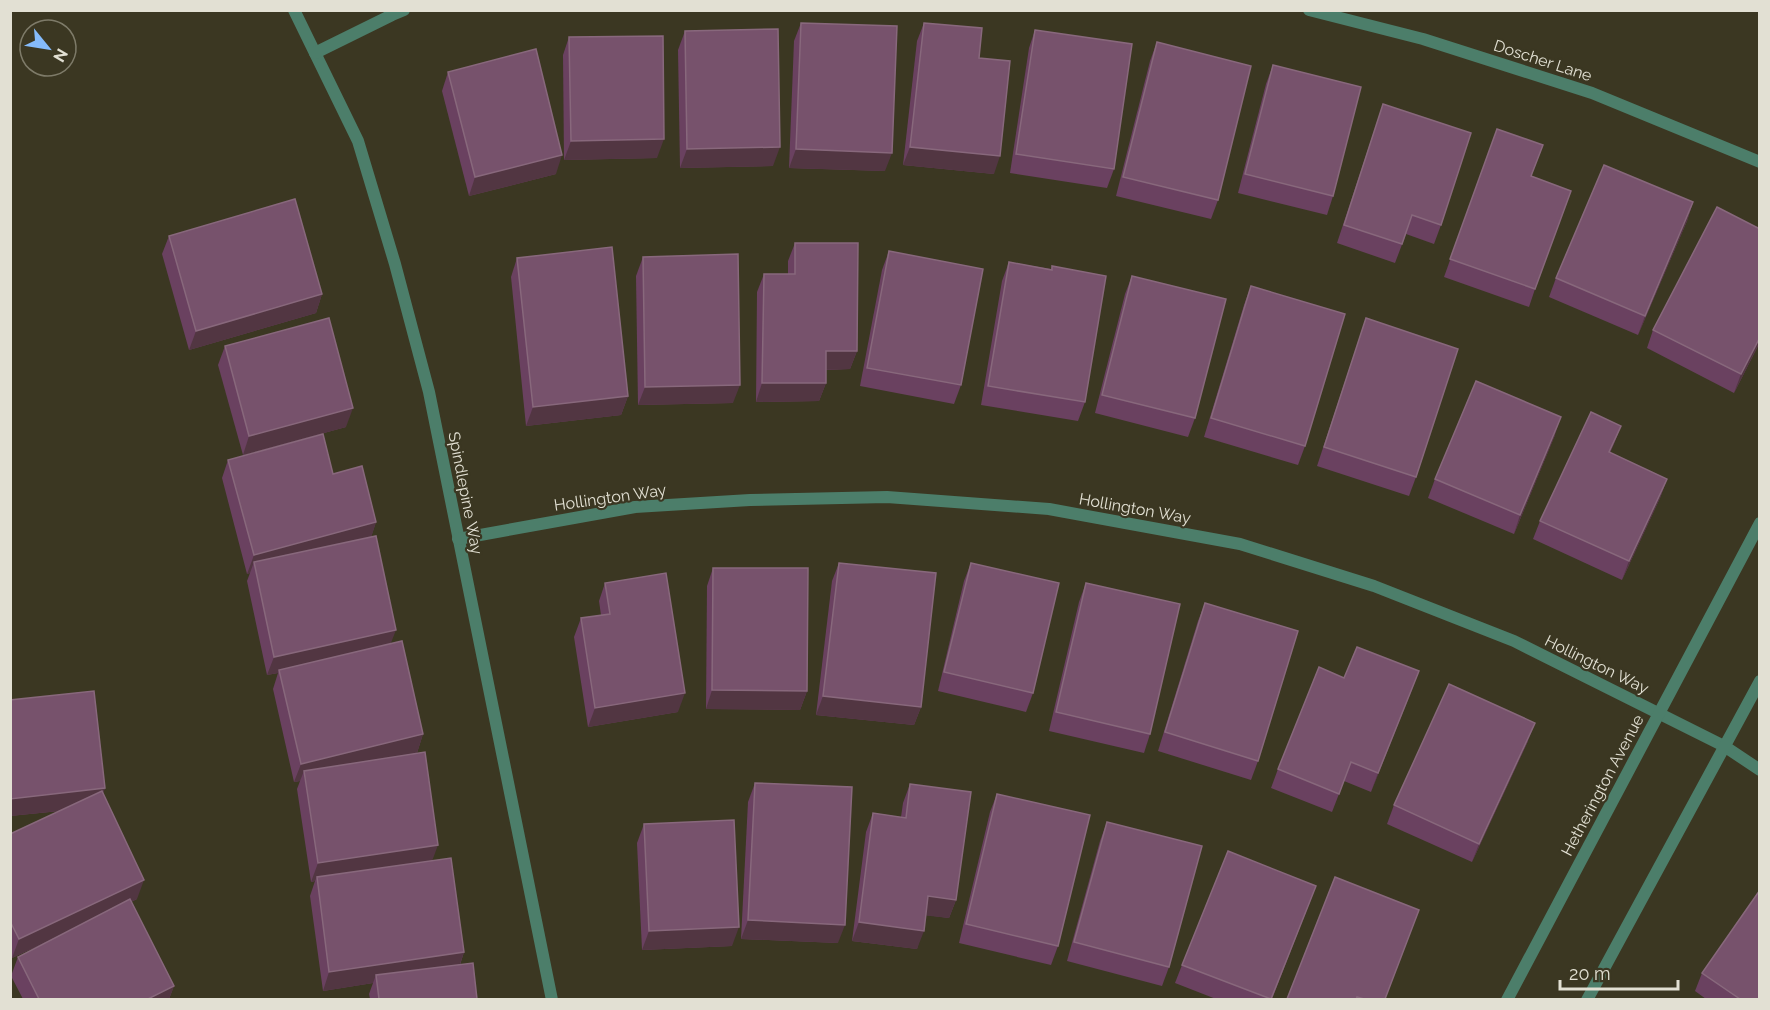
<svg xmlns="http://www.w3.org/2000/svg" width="1770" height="1010" font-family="Raleway,sans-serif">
<rect width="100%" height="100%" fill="#3b3722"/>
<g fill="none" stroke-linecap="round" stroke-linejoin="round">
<!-- minor -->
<g stroke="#4c7e6a" stroke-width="12">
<polyline points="294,10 358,141 395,264 429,392 552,1000"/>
<polyline points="1309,10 1423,39 1592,93 1760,162"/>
<polyline points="315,53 392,15 404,10"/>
<polyline points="458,539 635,507 750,500 887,497 1049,509 1240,544 1374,586 1514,641 1724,746 1760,770"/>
<polyline points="1507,1000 1760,523"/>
<polyline points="1587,1000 1760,681"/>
</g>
</g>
<!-- wall -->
<g fill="#6a4160">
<polygon points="801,23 885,171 789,168 794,41"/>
<polygon points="924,23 979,58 994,174 903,165 917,41"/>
<polygon points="1035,30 1114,169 1107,188 1010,173 1029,48"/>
<polygon points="685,31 773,166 680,168 678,50"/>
<polygon points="569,37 657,158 564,160 563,55"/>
<polygon points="1157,42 1218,200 1211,219 1116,196 1150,61"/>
<polygon points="1273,65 1333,196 1327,215 1238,193 1266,84"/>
<polygon points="448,72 556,174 469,196 442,91"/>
<polygon points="1383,104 1441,225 1434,244 1406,234 1395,263 1337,243"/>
<polygon points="1497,129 1531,176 1535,289 1529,307 1444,277"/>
<polygon points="1693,202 1687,221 1638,335 1549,297 1556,278"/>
<polygon points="169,236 322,294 316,313 189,350 162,254"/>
<polygon points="795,243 857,351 850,369 826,370 826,383 819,401 756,402 757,292 764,274 788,274 788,261"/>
<polygon points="889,251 961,385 954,404 860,386 882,270"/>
<polygon points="643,257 733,403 638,405 636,276"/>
<polygon points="517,258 628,396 621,415 526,426 511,277"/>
<polygon points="1009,262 1051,269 1052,266 1085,402 1078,421 981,405 1002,281"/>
<polygon points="1132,276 1195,418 1188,437 1095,413 1125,294"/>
<polygon points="1251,286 1305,446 1298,465 1204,437 1244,305"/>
<polygon points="1366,318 1416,477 1409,496 1317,466"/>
<polygon points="1653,330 1760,342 1734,393 1647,348"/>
<polygon points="225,346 346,427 243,455 218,365"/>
<polygon points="1621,426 1610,453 1667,479 1660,498 1622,580 1533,539 1540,521"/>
<polygon points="1555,435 1514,534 1428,498 1435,479"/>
<polygon points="228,460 333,474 376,522 371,537 391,644 423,734 417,753 408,755 432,860 464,952 460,965 477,999 370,999 369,994 373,983 323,991 310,896 315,881 311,882 297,789 300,781 294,782 273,689 278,673 267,675 247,581 250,573 247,574 222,478"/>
<polygon points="839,563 921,707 914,725 816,715 832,581"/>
<polygon points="971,563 1033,693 1026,712 938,691 964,581"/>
<polygon points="713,568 807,691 800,710 706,709 707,586"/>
<polygon points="605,583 678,712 588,727 574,637 581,618 601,615 599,601"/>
<polygon points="1086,583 1150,734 1144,753 1049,731 1079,602"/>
<polygon points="1205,603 1258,761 1251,780 1158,751 1198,621"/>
<polygon points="1419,671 1371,792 1344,781 1332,812 1271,788 1278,769 1344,678"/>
<polygon points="10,700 105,788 103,793 137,899 131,902 174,986 169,999 23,999 11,976 18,957 61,935 12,958 10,954 10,834 60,811 10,816"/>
<polygon points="1528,741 1472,862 1387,824 1394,805"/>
<polygon points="755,783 838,943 741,939 748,802"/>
<polygon points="910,784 956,900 949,918 926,915 917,949 852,941 866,832 873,813 901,817 903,803"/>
<polygon points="997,794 1058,946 1051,965 959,943 990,812"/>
<polygon points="1107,822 1169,967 1162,986 1067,961 1100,841"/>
<polygon points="644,824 732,946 642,950 637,843"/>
<polygon points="1316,886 1272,999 1216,999 1175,983 1182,965"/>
<polygon points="1702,973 1760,999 1706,999 1695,991"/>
</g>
<!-- shaded-wall -->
<g fill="#523642">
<polygon points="664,139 657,158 564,160 571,141"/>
<polygon points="780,147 773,166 680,168 687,149"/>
<polygon points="910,147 1000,156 994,174 903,165"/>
<polygon points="796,149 892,153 885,171 789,168"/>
<polygon points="562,155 556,174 469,196 475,177"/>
<polygon points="1693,202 1687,221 1638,335 1645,316"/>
<polygon points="322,294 316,313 189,350 196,331"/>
<polygon points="1760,337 1760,342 1734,393 1741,374"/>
<polygon points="826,351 857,351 850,369 820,370"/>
<polygon points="762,383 826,383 819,401 756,402"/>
<polygon points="740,385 733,403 638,405 645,387"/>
<polygon points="628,396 621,415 526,426 533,407"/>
<polygon points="353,408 346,427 243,455 249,436"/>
<polygon points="1561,417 1555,435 1514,534 1520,515"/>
<polygon points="1621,426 1614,444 1602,471 1609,452"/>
<polygon points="1667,479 1660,498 1622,580 1629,561"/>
<polygon points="376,522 370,541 254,562 250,573 247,574 254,555"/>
<polygon points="396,630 389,648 279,670 278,673 267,675 274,657"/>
<polygon points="1419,671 1412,690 1371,792 1378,773"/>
<polygon points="712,690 807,691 800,710 706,709"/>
<polygon points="685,693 678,712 588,727 595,708"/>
<polygon points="823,696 921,707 914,725 816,715"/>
<polygon points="1535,723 1528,741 1472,862 1479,844"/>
<polygon points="423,734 417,753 305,780 304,771 300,781 294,782 301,764"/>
<polygon points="105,788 98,807 10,816 10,799"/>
<polygon points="438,845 431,864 317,877 315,881 311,882 318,863"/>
<polygon points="144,880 137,899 12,958 19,939"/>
<polygon points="1316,886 1309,905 1271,999"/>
<polygon points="928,896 956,900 949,918 921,915"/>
<polygon points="748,920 845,925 838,943 741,939"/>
<polygon points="859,922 924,931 917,949 852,941"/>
<polygon points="739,927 732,946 642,950 649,931"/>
<polygon points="464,952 458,970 376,975 373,983 323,991 329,972"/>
<polygon points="174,986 169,999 148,999"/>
</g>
<!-- building -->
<g fill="#77526c" stroke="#88687c" stroke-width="1.5">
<polygon points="801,23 897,26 892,153 796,149"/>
<polygon points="924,23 982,28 979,58 1010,61 1000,156 910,147"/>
<polygon points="778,29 780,147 687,149 685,31"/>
<polygon points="1035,30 1132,44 1114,169 1016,154"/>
<polygon points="663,36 664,139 571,141 569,37"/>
<polygon points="1157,42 1251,66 1218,200 1123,177"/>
<polygon points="536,49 562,155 475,177 448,72"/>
<polygon points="1273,65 1361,87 1333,196 1245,174"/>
<polygon points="1383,104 1471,133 1441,225 1412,215 1402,244 1344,225"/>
<polygon points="1497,129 1543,145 1531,176 1571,191 1535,289 1450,259"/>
<polygon points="1604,165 1693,202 1645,316 1556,278"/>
<polygon points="295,199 322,294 196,331 169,236"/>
<polygon points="1717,207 1760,229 1760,337 1741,374 1653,330"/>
<polygon points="795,243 858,243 857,351 826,351 826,383 762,383 764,274 795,274"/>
<polygon points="612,247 628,396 533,407 517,258"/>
<polygon points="889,251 983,269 961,385 867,368"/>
<polygon points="738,254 740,385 645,387 643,257"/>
<polygon points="1009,262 1052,270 1052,266 1106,276 1085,402 988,386"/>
<polygon points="1132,276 1226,299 1195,418 1102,395"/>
<polygon points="1251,286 1345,314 1305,446 1211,418"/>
<polygon points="329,318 353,408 249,436 225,346"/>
<polygon points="1366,318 1458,349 1416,477 1324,447"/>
<polygon points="1476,381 1561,417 1520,515 1435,479"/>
<polygon points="1591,412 1621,426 1609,452 1667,479 1629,561 1540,521"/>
<polygon points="323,434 333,474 362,466 376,522 254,555 228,460"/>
<polygon points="376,536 396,630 274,657 254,562"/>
<polygon points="839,563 936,573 921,707 823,696"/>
<polygon points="971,563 1059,583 1033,693 944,672"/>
<polygon points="713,568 808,568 807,691 712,690"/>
<polygon points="666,573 685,693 595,708 581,618 610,614 605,583"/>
<polygon points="1086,583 1180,604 1150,734 1056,712"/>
<polygon points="1205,603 1298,631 1258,761 1165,732"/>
<polygon points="402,641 423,734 301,764 279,670"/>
<polygon points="1357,647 1419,671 1378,773 1351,762 1339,794 1278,769 1319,667 1344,678"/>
<polygon points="1449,684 1535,723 1479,844 1394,805"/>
<polygon points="94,691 105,788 10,799 10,700"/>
<polygon points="425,752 438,845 318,863 304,771"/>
<polygon points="755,783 852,787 845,925 748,920"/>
<polygon points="910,784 971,792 956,900 928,896 924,931 859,922 873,813 906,818"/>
<polygon points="102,791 144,880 19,939 10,921 10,834"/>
<polygon points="997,794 1090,815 1058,946 966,924"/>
<polygon points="734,820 739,927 649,931 644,824"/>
<polygon points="1107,822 1202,846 1169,967 1074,942"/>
<polygon points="1228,851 1316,886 1271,999 1182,965"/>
<polygon points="451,858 464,952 329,972 317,877"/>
<polygon points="1335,877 1419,910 1385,999 1364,999 1357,997 1356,999 1287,999"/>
<polygon points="1760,890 1760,999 1740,999 1702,973"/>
<polygon points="130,899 174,986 148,999 39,999 18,957"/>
<polygon points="473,963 477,999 379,999 376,975"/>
</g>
<g text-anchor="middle" stroke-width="4.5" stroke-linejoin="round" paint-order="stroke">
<!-- street labels -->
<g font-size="16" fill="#e2e0d3" stroke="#3b3722">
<text transform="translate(1543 60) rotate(18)" y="6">Doscher Lane</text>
<text transform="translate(466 493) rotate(79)" y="6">Spindlepine Way</text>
<text transform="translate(610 497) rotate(-8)" y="6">Hollington Way</text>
<text transform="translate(1135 508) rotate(10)" y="6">Hollington Way</text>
<text transform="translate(1597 664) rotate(26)" y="6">Hollington Way</text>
<text transform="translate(1602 785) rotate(-62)" y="6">Hetherington Avenue</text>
</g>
</g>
<!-- border -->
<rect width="1770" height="1010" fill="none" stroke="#e2e0d3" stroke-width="24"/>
<!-- north arrow -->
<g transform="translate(48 48) rotate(120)"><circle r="28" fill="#3b3722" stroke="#7e7b69" stroke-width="1.5"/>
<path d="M0-4.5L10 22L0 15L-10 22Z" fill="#85bbfb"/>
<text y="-9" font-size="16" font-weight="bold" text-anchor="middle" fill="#e2e0d3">N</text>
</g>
<!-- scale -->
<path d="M1560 980v9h118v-9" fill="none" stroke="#e2e0d3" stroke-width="3"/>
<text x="1569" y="980" font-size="18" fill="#e2e0d3" stroke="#3b3722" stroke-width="4.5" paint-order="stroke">20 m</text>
</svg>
